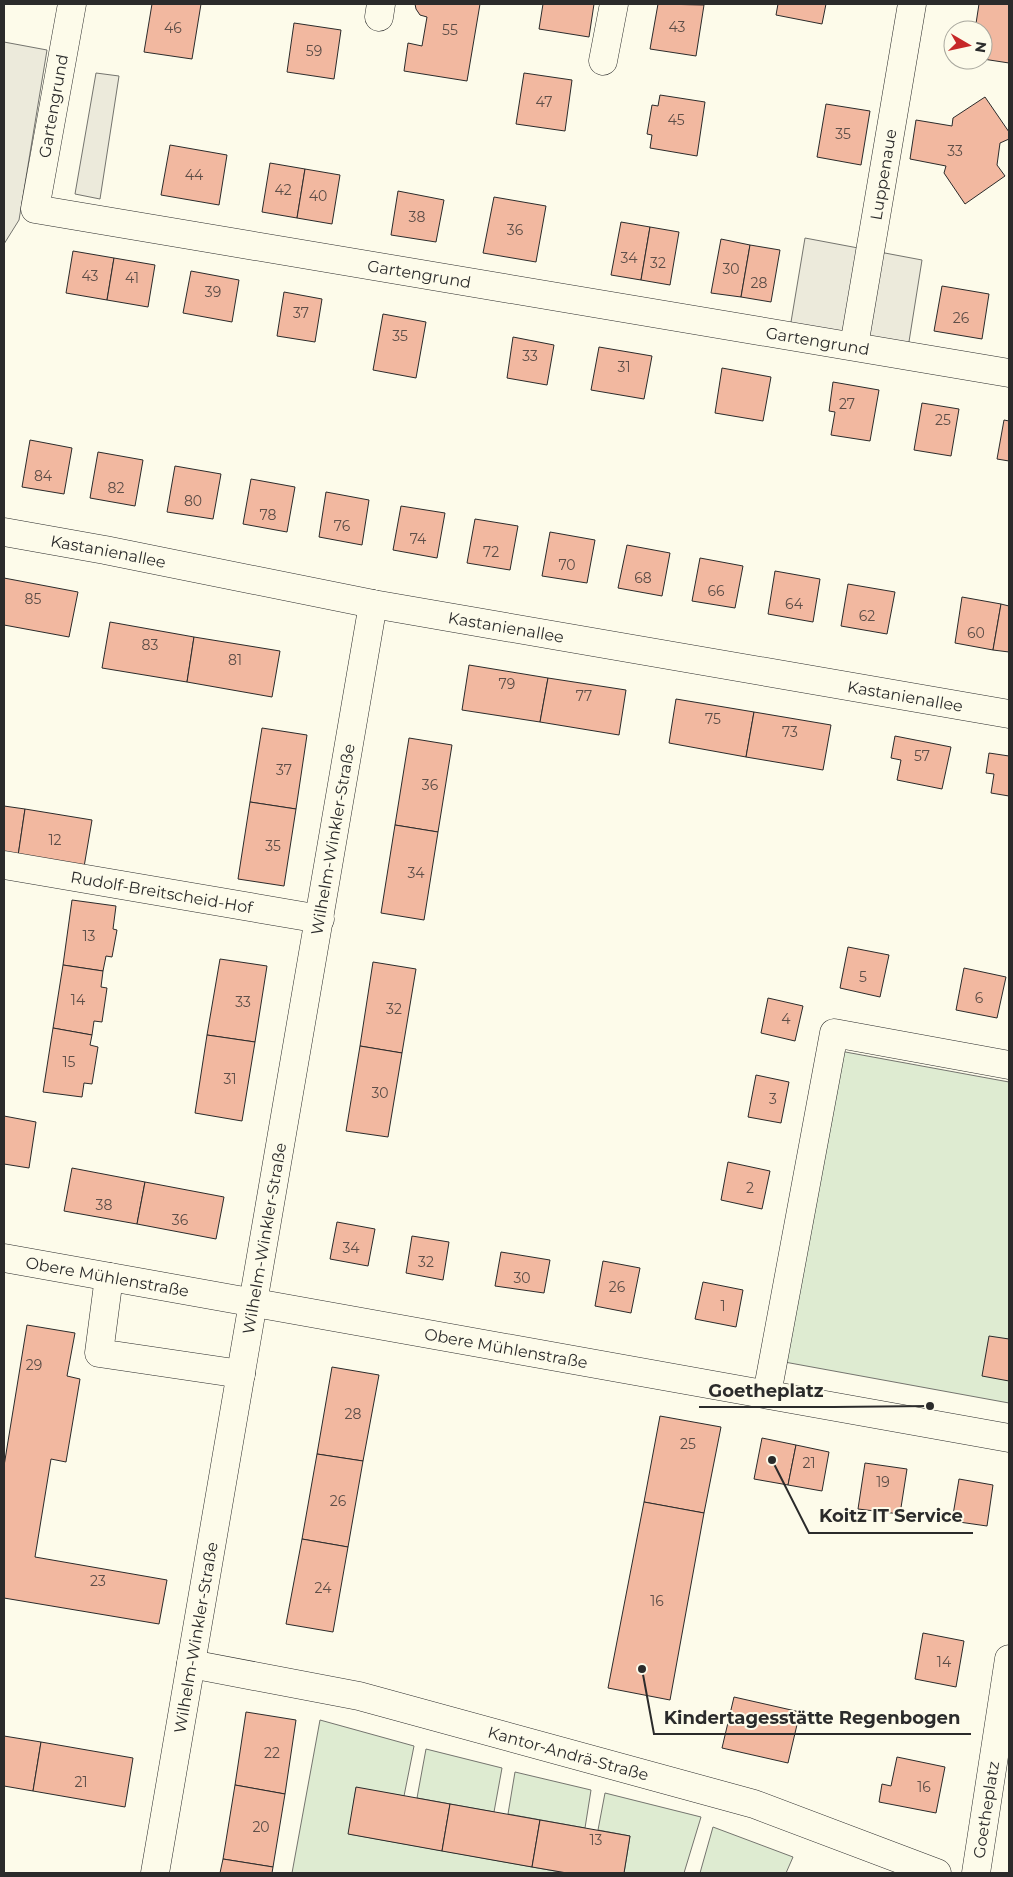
<svg xmlns="http://www.w3.org/2000/svg" width="1013" height="1877" font-family="Montserrat,sans-serif">
<rect width="100%" height="100%" fill="#fdfbea"/>
<!-- green -->
<g fill="#deebd1" stroke="#74746e">
<polygon points="840,1051 1009,1082 1009,1403 779,1361"/>
<polygon points="320,1720 414,1746 404,1796 356,1788 349,1834 566,1873 292,1873"/>
<polygon points="426,1749 502,1768 494,1812 417,1798"/>
<polygon points="515,1772 591,1790 585,1828 508,1814"/>
<polygon points="605,1793 701,1817 684,1873 624,1873 630,1836 598,1830"/>
<polygon points="713,1827 793,1857 786,1873 700,1873"/>
</g>
<!-- parking -->
<g fill="#eceadb" stroke="#74746e">
<polygon points="4,42 47,50 19,220 4,244"/>
<polygon points="96,73 119,76 100,199 75,194"/>
<polygon points="805,238 922,260 908,348 790,328"/>
</g>
<!-- building -->
<g fill="#f2b8a0" stroke="#2b2b2b">
<polygon points="152,4 201,4 192,59 144,52"/>
<polygon points="415,4 480,4 467,81 404,71 408,43 422,46 427,17 420,15 416,9"/>
<polygon points="543,4 594,4 589,37 539,29"/>
<polygon points="658,4 704,5 696,56 650,49"/>
<polygon points="778,4 826,4 822,24 776,15"/>
<polygon points="979,4 1009,4 1009,63 983,59 983,30 975,30"/>
<polygon points="294,23 341,30 334,79 287,72"/>
<polygon points="524,73 572,80 565,131 516,124"/>
<polygon points="660,95 705,102 697,156 650,148 652,135 647,134 652,105 658,106"/>
<polygon points="985,97 1009,132 1009,139 1000,143 997,165 1005,176 965,204 944,173 946,166 910,159 916,120 952,126 953,118"/>
<polygon points="826,104 870,111 861,165 817,157"/>
<polygon points="170,145 227,155 219,205 161,195"/>
<polygon points="270,163 305,169 297,218 262,212"/>
<polygon points="305,169 340,175 332,224 297,218"/>
<polygon points="398,191 444,200 436,242 391,235"/>
<polygon points="494,197 546,206 536,262 483,253"/>
<polygon points="621,222 650,227 641,280 611,275"/>
<polygon points="650,227 679,232 670,285 641,280"/>
<polygon points="721,239 750,245 741,297 711,293"/>
<polygon points="750,245 780,250 771,302 741,297"/>
<polygon points="73,251 114,258 107,300 66,293"/>
<polygon points="114,258 155,265 148,307 107,300"/>
<polygon points="191,271 239,280 232,322 183,313"/>
<polygon points="942,286 989,294 982,339 934,331"/>
<polygon points="284,292 322,299 315,342 277,336"/>
<polygon points="383,314 426,322 416,378 373,370"/>
<polygon points="513,337 554,345 547,385 507,378"/>
<polygon points="599,347 652,356 644,399 591,390"/>
<polygon points="722,368 771,377 763,421 715,413"/>
<polygon points="833,382 879,390 870,441 831,435 835,412 829,411"/>
<polygon points="922,403 959,409 951,456 914,450"/>
<polygon points="1004,420 1009,421 1009,461 997,459"/>
<polygon points="30,440 72,448 64,494 22,487"/>
<polygon points="98,452 143,460 135,506 90,498"/>
<polygon points="175,466 221,474 213,519 167,512"/>
<polygon points="251,479 295,487 287,532 243,524"/>
<polygon points="326,492 369,500 362,545 319,537"/>
<polygon points="401,506 445,513 437,558 393,550"/>
<polygon points="475,519 518,526 510,570 467,563"/>
<polygon points="550,532 595,540 587,583 542,576"/>
<polygon points="627,545 670,553 662,596 618,588"/>
<polygon points="700,558 743,566 735,608 692,601"/>
<polygon points="775,571 820,579 813,622 768,614"/>
<polygon points="4,578 78,592 69,637 4,625"/>
<polygon points="848,584 895,592 887,634 841,626"/>
<polygon points="962,597 1001,604 993,650 955,643"/>
<polygon points="1001,604 1009,606 1009,652 993,650"/>
<polygon points="110,622 194,637 187,682 102,668"/>
<polygon points="194,637 280,651 272,697 187,682"/>
<polygon points="469,665 548,678 540,722 462,710"/>
<polygon points="548,678 626,690 619,735 540,722"/>
<polygon points="676,699 754,712 746,757 669,743"/>
<polygon points="754,712 831,725 823,770 746,757"/>
<polygon points="262,728 307,735 296,809 250,802"/>
<polygon points="895,736 951,747 942,789 897,780 901,760 891,758"/>
<polygon points="409,738 452,745 438,832 395,825"/>
<polygon points="989,753 1009,756 1009,796 991,793 994,774 986,773"/>
<polygon points="250,802 296,809 284,886 238,879"/>
<polygon points="4,806 25,809 18,856 4,853"/>
<polygon points="25,809 92,820 84,867 18,856"/>
<polygon points="395,825 438,832 424,920 381,913"/>
<polygon points="72,900 116,906 113,929 117,930 112,957 106,956 103,971 63,965"/>
<polygon points="848,947 889,955 880,997 840,988"/>
<polygon points="220,959 267,966 255,1042 207,1035"/>
<polygon points="373,962 416,969 402,1053 360,1046"/>
<polygon points="63,965 103,971 101,987 107,988 102,1022 94,1021 92,1035 53,1028"/>
<polygon points="964,968 1006,977 997,1018 956,1010"/>
<polygon points="768,998 803,1006 795,1041 761,1033"/>
<polygon points="53,1028 92,1035 90,1045 98,1047 92,1084 84,1083 82,1097 43,1092"/>
<polygon points="207,1035 255,1042 242,1121 195,1113"/>
<polygon points="360,1046 402,1053 388,1137 346,1131"/>
<polygon points="756,1075 789,1082 781,1123 748,1117"/>
<polygon points="4,1116 36,1122 29,1168 4,1164"/>
<polygon points="728,1162 770,1171 762,1209 721,1200"/>
<polygon points="72,1168 145,1182 137,1224 64,1211"/>
<polygon points="145,1182 224,1197 216,1239 137,1224"/>
<polygon points="337,1222 375,1229 368,1266 330,1259"/>
<polygon points="412,1236 449,1242 443,1280 406,1273"/>
<polygon points="501,1252 550,1260 544,1293 495,1286"/>
<polygon points="603,1261 640,1268 631,1313 595,1306"/>
<polygon points="703,1282 743,1290 736,1327 695,1319"/>
<polygon points="27,1325 75,1333 67,1376 80,1379 66,1462 51,1459 35,1557 167,1580 159,1624 4,1598 4,1466"/>
<polygon points="989,1336 1009,1339 1009,1381 982,1376"/>
<polygon points="332,1367 379,1375 363,1461 317,1454"/>
<polygon points="660,1416 721,1427 704,1513 644,1502"/>
<polygon points="762,1438 796,1445 788,1485 754,1479"/>
<polygon points="796,1445 829,1452 822,1491 788,1485"/>
<polygon points="317,1454 363,1461 348,1547 302,1539"/>
<polygon points="865,1463 907,1469 900,1514 858,1509"/>
<polygon points="959,1479 993,1485 987,1526 952,1521"/>
<polygon points="644,1502 704,1513 670,1700 608,1688"/>
<polygon points="302,1539 348,1547 333,1632 286,1624"/>
<polygon points="923,1633 964,1641 956,1687 915,1679"/>
<polygon points="734,1697 800,1712 788,1763 722,1748"/>
<polygon points="246,1712 296,1720 285,1794 235,1785"/>
<polygon points="4,1736 41,1742 33,1791 4,1786"/>
<polygon points="41,1742 133,1758 125,1807 33,1791"/>
<polygon points="897,1757 945,1767 936,1813 879,1802 882,1784 891,1786"/>
<polygon points="235,1785 285,1794 273,1867 223,1859"/>
<polygon points="356,1787 450,1804 442,1851 348,1834"/>
<polygon points="450,1804 540,1820 532,1867 442,1851"/>
<polygon points="540,1820 630,1836 624,1873 567,1873 532,1867"/>
<polygon points="223,1859 273,1867 272,1873 220,1873"/>
</g>
<g fill="none" stroke-linecap="round" stroke-linejoin="round">
<defs>
<g id="minor">
<path id="s1" d="M72 4 35 209 1009 373"/>
<polyline points="379,17 381,4"/>
<polyline points="603,61 614,4"/>
<path id="s2" d="M854 346 912 4"/>
<path id="s3" d="M4 532 105 550 373 604 1009 714"/>
<path id="s4" d="M4 865 320 919"/>
<path id="s5" d="M4 1258 1009 1438"/>
<polyline points="109,1277 99,1353 241,1374"/>
<polyline points="767,1394 834,1033 1009,1065"/>
<path id="s6" d="M191 1664 359 1696 754 1804 937 1873"/>
<path id="s7" d="M155 1873 373 604"/>
<path id="s8" d="M976 1873 1009 1659"/>
</g>
</defs>
<!-- minor casing -->
<use href="#minor" stroke="#2b2b2b" stroke-width="29"/>
<!-- minor -->
<use href="#minor" stroke="#fdfbea" stroke-width="28"/>
</g>
<g text-anchor="middle" stroke-width="4" stroke-linejoin="round" paint-order="stroke">
<!-- number labels -->
<g font-size="14" fill="#5d4e48">
<text x="677" y="32">43</text>
<text x="173" y="33">46</text>
<text x="450" y="35">55</text>
<text x="314" y="56">59</text>
<text x="544" y="107">47</text>
<text x="676" y="125">45</text>
<text x="843" y="139">35</text>
<text x="955" y="156">33</text>
<text x="194" y="180">44</text>
<text x="283" y="195">42</text>
<text x="318" y="201">40</text>
<text x="417" y="222">38</text>
<text x="515" y="235">36</text>
<text x="629" y="263">34</text>
<text x="658" y="268">32</text>
<text x="731" y="274">30</text>
<text x="90" y="281">43</text>
<text x="132" y="283">41</text>
<text x="759" y="288">28</text>
<text x="213" y="297">39</text>
<text x="301" y="318">37</text>
<text x="961" y="323">26</text>
<text x="400" y="341">35</text>
<text x="530" y="361">33</text>
<text x="624" y="372">31</text>
<text x="847" y="409">27</text>
<text x="943" y="425">25</text>
<text x="43" y="481">84</text>
<text x="116" y="493">82</text>
<text x="193" y="506">80</text>
<text x="268" y="520">78</text>
<text x="342" y="531">76</text>
<text x="418" y="544">74</text>
<text x="491" y="557">72</text>
<text x="567" y="570">70</text>
<text x="643" y="583">68</text>
<text x="716" y="596">66</text>
<text x="33" y="604">85</text>
<text x="794" y="609">64</text>
<text x="867" y="621">62</text>
<text x="976" y="638">60</text>
<text x="150" y="650">83</text>
<text x="235" y="665">81</text>
<text x="507" y="689">79</text>
<text x="584" y="701">77</text>
<text x="713" y="724">75</text>
<text x="790" y="737">73</text>
<text x="922" y="761">57</text>
<text x="284" y="775">37</text>
<text x="430" y="790">36</text>
<text x="55" y="845">12</text>
<text x="273" y="851">35</text>
<text x="416" y="878">34</text>
<text x="89" y="941">13</text>
<text x="863" y="982">5</text>
<text x="979" y="1003">6</text>
<text x="78" y="1005">14</text>
<text x="243" y="1007">33</text>
<text x="394" y="1014">32</text>
<text x="786" y="1024">4</text>
<text x="69" y="1067">15</text>
<text x="230" y="1084">31</text>
<text x="380" y="1098">30</text>
<text x="773" y="1104">3</text>
<text x="750" y="1193">2</text>
<text x="104" y="1210">38</text>
<text x="180" y="1225">36</text>
<text x="351" y="1253">34</text>
<text x="426" y="1267">32</text>
<text x="522" y="1283">30</text>
<text x="617" y="1292">26</text>
<text x="723" y="1311">1</text>
<text x="34" y="1370">29</text>
<text x="353" y="1419">28</text>
<text x="688" y="1449">25</text>
<text x="809" y="1468">21</text>
<text x="883" y="1487">19</text>
<text x="338" y="1506">26</text>
<text x="98" y="1586">23</text>
<text x="323" y="1593">24</text>
<text x="657" y="1606">16</text>
<text x="944" y="1667">14</text>
<text x="272" y="1758">22</text>
<text x="81" y="1787">21</text>
<text x="924" y="1792">16</text>
<text x="261" y="1832">20</text>
<text x="596" y="1845">13</text>
</g>
<!-- street labels -->
<g font-size="16" fill="#2b2b2b" stroke="#fdfbea">
<text transform="translate(53 106) rotate(-80)" y="6">Gartengrund</text>
<text dy="6" stroke="none"><textPath href="#s2" startOffset="174">Luppenaue</textPath></text>
<text dy="6" stroke="none"><textPath href="#s1" startOffset="598">Gartengrund</textPath></text>
<text dy="6" stroke="none"><textPath href="#s1" startOffset="1002">Gartengrund</textPath></text>
<text dy="6" stroke="none"><textPath href="#s3" startOffset="106">Kastanienallee</textPath></text>
<text dy="6" stroke="none"><textPath href="#s3" startOffset="511">Kastanienallee</textPath></text>
<text dy="6" stroke="none"><textPath href="#s3" startOffset="916">Kastanienallee</textPath></text>
<text dy="6" stroke="none"><textPath href="#s7" startOffset="1049">Wilhelm-Winkler-Straße</textPath></text>
<text dy="6" stroke="none"><textPath href="#s4" startOffset="160">Rudolf-Breitscheid-Hof</textPath></text>
<text dy="6" stroke="none"><textPath href="#s7" startOffset="644">Wilhelm-Winkler-Straße</textPath></text>
<text dy="6" stroke="none"><textPath href="#s5" startOffset="105">Obere Mühlenstraße</textPath></text>
<text dy="6" stroke="none"><textPath href="#s5" startOffset="510">Obere Mühlenstraße</textPath></text>
<text dy="6" stroke="none"><textPath href="#s7" startOffset="239">Wilhelm-Winkler-Straße</textPath></text>
<text dy="6" stroke="none"><textPath href="#s6" startOffset="388">Kantor-Andrä-Straße</textPath></text>
<text dy="6" stroke="none"><textPath href="#s8" startOffset="64">Goetheplatz</textPath></text>
</g>
</g>
<!-- callouts -->
<path fill="none" stroke="#2b2b2b" stroke-width="2" d="M930 1406L834 1407H699M772 1460L809 1533H973M642 1669L654 1734H971"/>
<g fill="#2b2b2b" stroke="#fdfbea" stroke-width="2">
<circle cx="930" cy="1406" r="5"/>
<circle cx="772" cy="1460" r="5"/>
<circle cx="642" cy="1669" r="5"/>
</g>
<g font-size="18" text-anchor="middle" font-weight="bold" fill="#2b2b2b" stroke="#fdfbea" stroke-width="4" stroke-linejoin="round" paint-order="stroke">
<text x="766" y="1397">Goetheplatz</text>
<text x="891" y="1522">Koitz IT Service</text>
<text x="812" y="1724">Kindertagesstätte Regenbogen</text>
</g>
<!-- border -->
<rect width="1013" height="1877" fill="none" stroke="#2b2b2b" stroke-width="10"/>
<!-- north arrow -->
<g transform="translate(968 45) rotate(99)"><circle r="24" fill="#fdfbea" stroke="#a9a89e"/>
<path d="M0-4L9 19L0 12L-9 19Z" fill="#c62828"/>
<text y="-8" font-size="14" font-weight="bold" text-anchor="middle" fill="#2b2b2b">N</text>
</g>
</svg>
